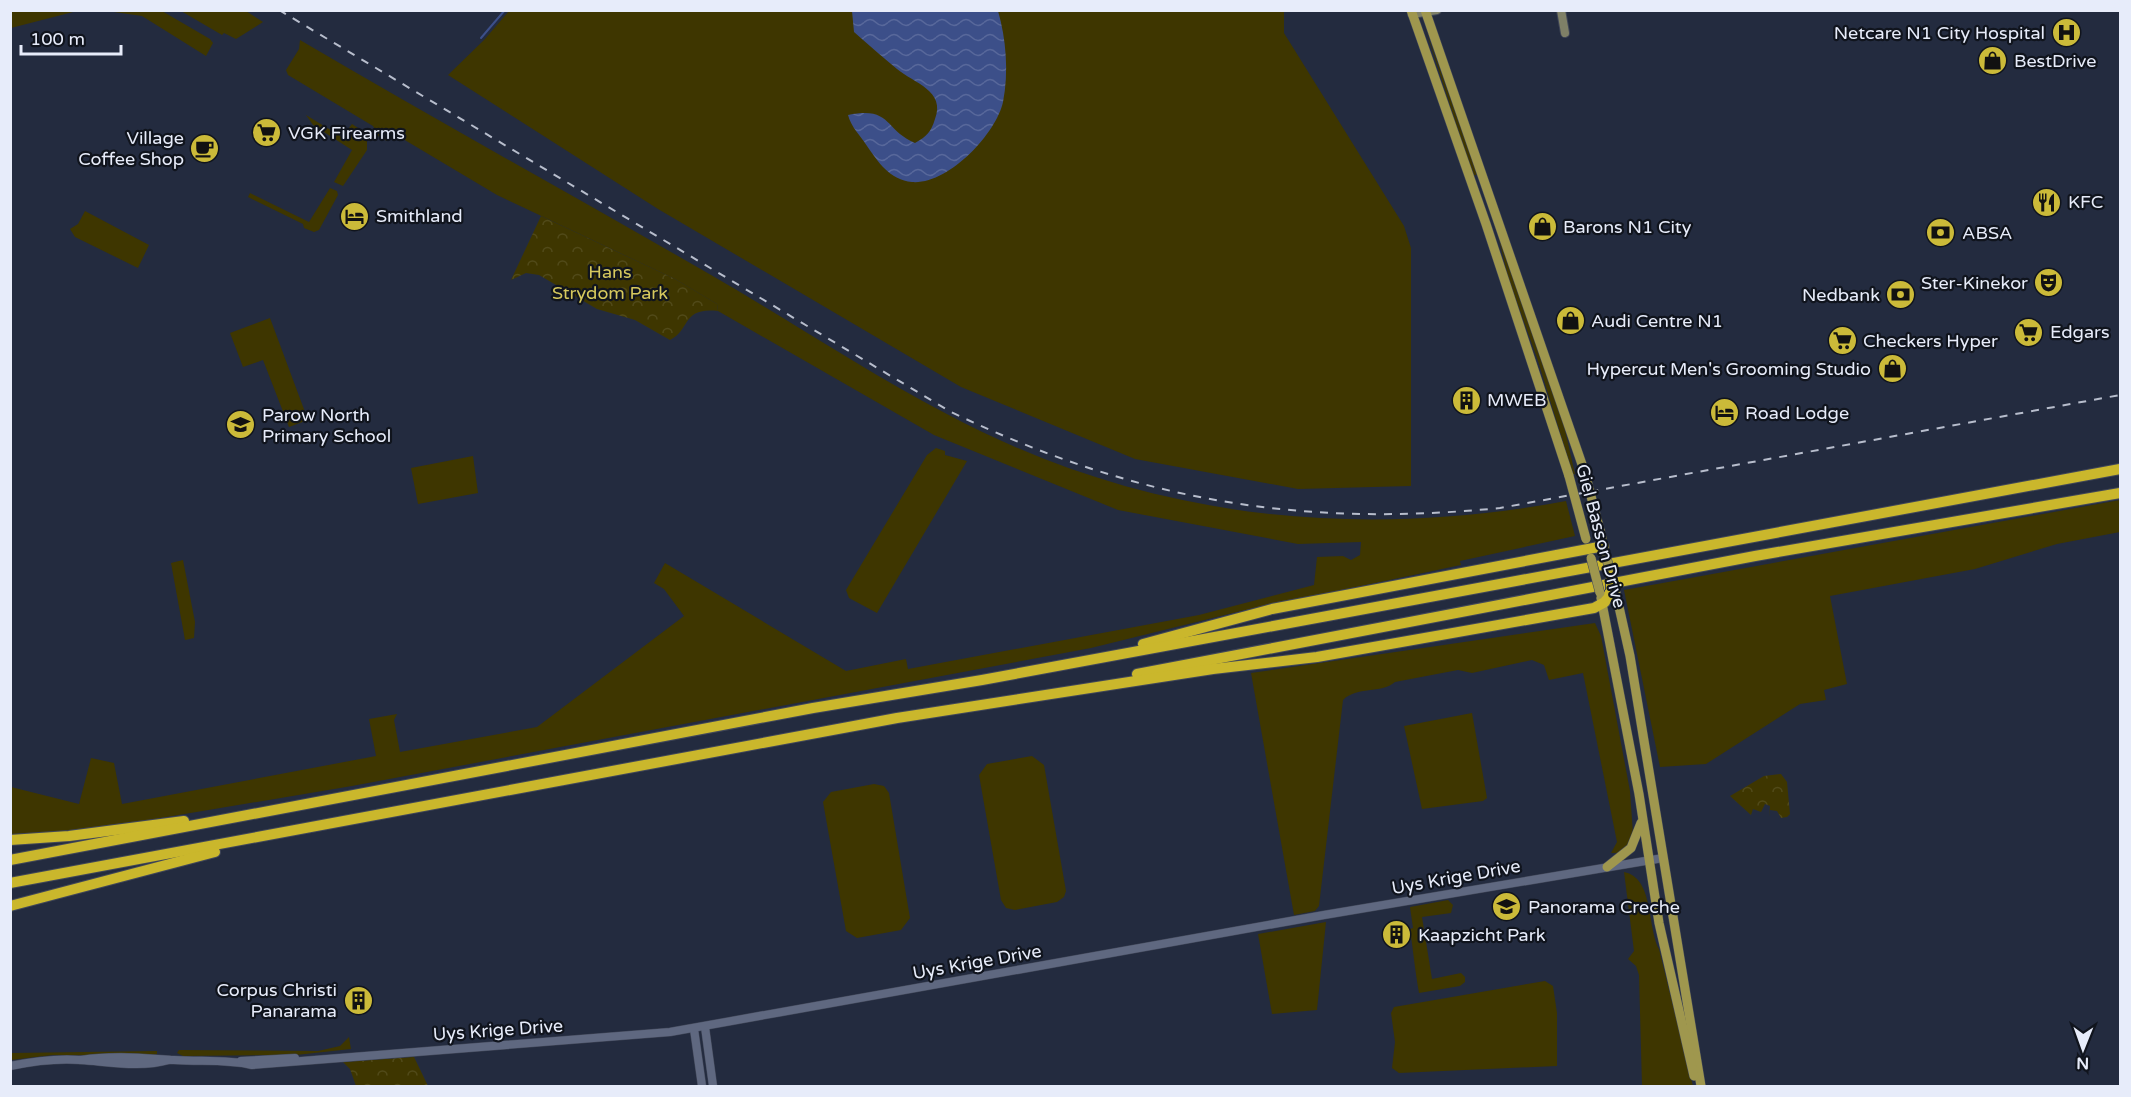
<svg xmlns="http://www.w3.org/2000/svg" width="2131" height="1097" font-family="'Varela Round',sans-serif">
<defs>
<pattern id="forest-crowns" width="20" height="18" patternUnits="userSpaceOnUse" patternTransform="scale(1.5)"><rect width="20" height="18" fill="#3e3600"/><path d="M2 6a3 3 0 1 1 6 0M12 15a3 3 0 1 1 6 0" fill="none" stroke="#514a19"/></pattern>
<pattern id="water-waves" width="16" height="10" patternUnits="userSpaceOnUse" patternTransform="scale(1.5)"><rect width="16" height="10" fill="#3c4f89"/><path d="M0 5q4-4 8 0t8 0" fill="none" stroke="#58689b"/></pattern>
</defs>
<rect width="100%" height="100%" fill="#232b3f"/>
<!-- green -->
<g fill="#3e3600">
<polygon points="11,10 77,10 77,11 11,28"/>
<polygon points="107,11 162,11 210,39 213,43 206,56 142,16"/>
<polygon points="181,11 246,11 263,22 236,39 224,33 222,35"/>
<polygon points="509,11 1284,11 1284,33 1404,226 1411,248 1411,486 1298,489 1135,459 961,387 658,209 448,75 484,40"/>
<polygon points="1425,28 1478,174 1473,176"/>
<path d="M300 40C436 120 574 196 711 275 789 320 865 371 945 413 1140 518 1350 541 1566 501L1575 536 1460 561 1461 565 1241 611 1091 648 352 786 113 826 11 836V787L79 804 91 758 114 763 122 804 376 756 369 719 397 714 394 720 400 752 537 727 684 616 664 589 654 583 665 563 846 671 906 659 908 669 1199 615 1314 585 1317 557 1343 556 1351 560 1360 555 1361 542 1298 544 1118 510 934 435 718 311 717 304 675 279 497 195 393 133 387 141 379 137 373 126 288 75 286 70 299 49Z"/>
<polygon points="306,115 342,137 352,124 367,134 367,150 343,186 334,182 352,150 313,125"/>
<polygon points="330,188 337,191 338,195 319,230 314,232 304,228 303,224 248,197 250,193 309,222"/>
<polygon points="85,211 149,245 138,268 75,237 70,229 78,224"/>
<polygon points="1495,223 1563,421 1575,474 1573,475 1538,361 1508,277"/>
<polygon points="270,318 308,420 289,427 263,360 243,367 230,333"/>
<polygon points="936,448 945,451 945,455 967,461 877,613 849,598 846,590 927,455"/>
<polygon points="473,456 478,493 418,504 411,468"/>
<polygon points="2120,500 2120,532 2057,544 1975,569 1830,596 1847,684 1824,690 1826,700 1800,704 1706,764 1660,767 1624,590"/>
<polygon points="183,560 195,622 194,638 185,640 171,563"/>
<path d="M1595 623 1601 636 1630 791 1633 834 1630 843 1619 853H1611L1617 842 1583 673 1549 680 1544 665 1532 660 1472 673 1458 670 1395 682C1381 694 1357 686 1343 700L1319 906 1315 911 1294 915 1251 673Z"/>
<polygon points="1472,713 1487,798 1483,801 1422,809 1404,726"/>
<polygon points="1032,756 1044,765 1066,891 1064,897 1057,902 1015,910 1006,908 1001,900 979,775 987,764"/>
<polygon points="874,784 884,786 889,793 910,918 901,930 857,938 846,931 823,802 831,792"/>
<path d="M1624 872C1654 878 1647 926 1659 949L1693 1086H1642L1639 975 1636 966 1628 959 1634 951Z"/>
<path d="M1448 900 1453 905 1451 913 1422 917 1432 979 1461 973 1465 977V982L1460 986 1419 993C1415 970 1413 950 1410 929L1413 928 1410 907Z"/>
<polygon points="1326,922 1317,1010 1272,1014 1258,934"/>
<polygon points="1545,981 1553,986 1557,1013 1557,1066 1399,1073 1392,1068 1395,1042 1391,1013 1394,1007"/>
<polygon points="349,1037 351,1049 296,1055 183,1056 177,1053 179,1050 318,1051 340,1046"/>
<polygon points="157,1051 157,1054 151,1056 53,1055 11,1060 11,1053"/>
</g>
<!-- forest -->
<g fill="url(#forest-crowns)">
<path d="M541 216 675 279 717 304 718 311C681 307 691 330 670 340L635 320 597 309 539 275 526 273 511 280Z"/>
<polygon points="1781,774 1787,782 1790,814 1787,817 1781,818 1777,811 1770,810 1769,817 1770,806 1765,804 1761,812 1753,809 1751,815 1730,796 1764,776"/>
<polygon points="414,1057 428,1086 356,1086 350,1069 343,1062"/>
</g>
<!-- water -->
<path fill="url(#water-waves)" d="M852 11H998C1006 38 1009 73 1003 102 996 134 948 185 912 182 890 180 878 162 867 146 860 135 851 127 848 115 892 106 884 130 915 143 927 136 931 132 935 119 946 91 914 83 897 69 882 57 868 44 854 32Z"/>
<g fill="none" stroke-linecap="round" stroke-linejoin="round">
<!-- stream -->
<polyline stroke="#3c4f89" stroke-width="2" points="481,38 505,10"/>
<defs>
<g id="tertiary">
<polyline points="705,1027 713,1086"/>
<polyline points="694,1029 702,1086"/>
<path d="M81 1060C113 1055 142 1058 174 1060 200 1062 226 1059 252 1065L670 1032 1324 915 1663 858"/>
<polyline points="241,1061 295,1058"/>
<path d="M10 1066C34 1061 57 1058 81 1060 110 1062 141 1068 169 1060"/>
</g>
<g id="secondary">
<polyline points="1561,10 1565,33"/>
<polyline points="1412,14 1437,10"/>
</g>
<g id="primary">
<polyline points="1411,10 1486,224 1569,476"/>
<polyline points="1425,10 1585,473"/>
<polyline points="1615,589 1630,656 1701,1086"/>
<polyline points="1601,598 1639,794 1659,923 1694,1076"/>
<polyline points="1607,867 1631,848 1641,823"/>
</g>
<g id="motorway">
<polyline points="1143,644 1272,609 1604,546"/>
<polyline points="1137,674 1755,556 2120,493"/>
<polyline points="10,840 69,836 184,821"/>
<polyline points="10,860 813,708 982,680 2120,469"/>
<polyline points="10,883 897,718 1213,669 1317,657 1594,608 1605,602 1611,590"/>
<polyline points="10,906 215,852"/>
</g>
</defs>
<!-- tertiary casing -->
<use href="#tertiary" stroke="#414758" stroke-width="9"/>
<!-- secondary casing -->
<use href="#secondary" stroke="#414758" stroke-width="10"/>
<!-- primary casing -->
<use href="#primary" stroke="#414758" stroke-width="10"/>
<!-- motorway casing -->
<use href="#motorway" stroke="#414758" stroke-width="12"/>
<!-- tertiary -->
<use href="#tertiary" stroke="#5f6880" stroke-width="8"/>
<!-- secondary -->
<use href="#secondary" stroke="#7f8067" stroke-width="8"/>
<!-- primary -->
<use href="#primary" stroke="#9f974e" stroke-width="9"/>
<!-- motorway -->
<use href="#motorway" stroke="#cab72c" stroke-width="10"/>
<!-- rail -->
<path stroke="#b7bdcc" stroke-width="2" stroke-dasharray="8 8" stroke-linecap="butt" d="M279 10 951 412C1135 500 1297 528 1500 508L2120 395"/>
<defs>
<g id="primary-bridge">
<polyline points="1585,473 1602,538"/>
<polyline points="1569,476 1586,539"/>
<polyline points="1606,556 1613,583"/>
<polyline points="1591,558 1600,593"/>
</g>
<polyline id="motorway-bridge" points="1611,590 1611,576"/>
</defs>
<!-- primary-bridge casing -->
<use href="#primary-bridge" stroke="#414758" stroke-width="10" stroke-linecap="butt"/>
<!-- motorway-bridge casing -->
<use href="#motorway-bridge" stroke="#414758" stroke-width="12" stroke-linecap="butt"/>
<!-- primary-bridge -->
<use href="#primary-bridge" stroke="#9f974e" stroke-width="9"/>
<!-- motorway-bridge -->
<use href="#motorway-bridge" stroke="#cab72c" stroke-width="10"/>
</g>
<!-- icons -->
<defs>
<symbol id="hospital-disc" viewBox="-11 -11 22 22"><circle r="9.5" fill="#cbba39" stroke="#10141d"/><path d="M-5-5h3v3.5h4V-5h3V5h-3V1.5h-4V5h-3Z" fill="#111"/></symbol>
<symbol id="shop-disc" viewBox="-11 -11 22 22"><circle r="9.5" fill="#cbba39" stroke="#10141d"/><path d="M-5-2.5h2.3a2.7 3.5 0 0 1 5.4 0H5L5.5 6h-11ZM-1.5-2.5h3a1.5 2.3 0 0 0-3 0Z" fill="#111"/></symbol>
<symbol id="supermarket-disc" viewBox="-11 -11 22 22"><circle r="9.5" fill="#cbba39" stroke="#10141d"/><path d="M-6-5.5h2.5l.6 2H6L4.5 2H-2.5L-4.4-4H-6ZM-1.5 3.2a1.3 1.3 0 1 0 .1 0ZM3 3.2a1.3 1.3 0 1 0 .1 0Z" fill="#111"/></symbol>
<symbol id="cafe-disc" viewBox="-11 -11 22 22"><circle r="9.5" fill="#cbba39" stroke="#10141d"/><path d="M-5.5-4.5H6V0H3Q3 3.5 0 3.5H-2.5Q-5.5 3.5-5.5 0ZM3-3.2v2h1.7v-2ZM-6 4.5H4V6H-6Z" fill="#111"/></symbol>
<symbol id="restaurant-disc" viewBox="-11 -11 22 22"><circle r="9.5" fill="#cbba39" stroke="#10141d"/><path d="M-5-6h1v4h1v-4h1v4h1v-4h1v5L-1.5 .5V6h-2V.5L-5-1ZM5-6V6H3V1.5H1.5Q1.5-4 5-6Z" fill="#111"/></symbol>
<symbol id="hotel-disc" viewBox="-11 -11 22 22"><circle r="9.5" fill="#cbba39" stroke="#10141d"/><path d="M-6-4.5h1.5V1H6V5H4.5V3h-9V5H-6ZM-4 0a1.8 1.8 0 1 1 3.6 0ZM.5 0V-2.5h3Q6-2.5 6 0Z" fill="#111"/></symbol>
<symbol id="bank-disc" viewBox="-11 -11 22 22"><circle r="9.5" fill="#cbba39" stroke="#10141d"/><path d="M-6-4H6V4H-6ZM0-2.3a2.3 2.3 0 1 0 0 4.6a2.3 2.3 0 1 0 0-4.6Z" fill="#111"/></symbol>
<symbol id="theatre-disc" viewBox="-11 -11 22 22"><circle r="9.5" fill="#cbba39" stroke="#10141d"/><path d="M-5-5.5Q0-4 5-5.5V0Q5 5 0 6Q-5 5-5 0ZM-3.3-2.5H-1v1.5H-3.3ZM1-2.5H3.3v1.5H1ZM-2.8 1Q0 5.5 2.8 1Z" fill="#111"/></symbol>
<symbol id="building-disc" viewBox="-11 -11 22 22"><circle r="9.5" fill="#cbba39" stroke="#10141d"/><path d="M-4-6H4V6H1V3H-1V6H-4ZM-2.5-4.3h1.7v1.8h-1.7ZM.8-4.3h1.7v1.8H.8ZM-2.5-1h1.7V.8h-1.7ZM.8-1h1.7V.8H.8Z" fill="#111"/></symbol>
<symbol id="school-disc" viewBox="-11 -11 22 22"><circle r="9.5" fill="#cbba39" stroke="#10141d"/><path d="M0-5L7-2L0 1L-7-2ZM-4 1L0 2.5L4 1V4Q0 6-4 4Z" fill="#111"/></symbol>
</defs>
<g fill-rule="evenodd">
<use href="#hospital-disc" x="2050" y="16" width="33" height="33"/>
<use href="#shop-disc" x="1976" y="44" width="33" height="33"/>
<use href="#supermarket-disc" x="250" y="116" width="33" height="33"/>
<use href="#cafe-disc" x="188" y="132" width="33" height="33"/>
<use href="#restaurant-disc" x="2030" y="186" width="33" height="33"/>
<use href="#hotel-disc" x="338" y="200" width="33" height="33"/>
<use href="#shop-disc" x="1526" y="210" width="33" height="33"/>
<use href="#bank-disc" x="1924" y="216" width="33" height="33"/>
<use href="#theatre-disc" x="2032" y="266" width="33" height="33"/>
<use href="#bank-disc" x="1884" y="278" width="33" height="33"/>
<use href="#shop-disc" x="1554" y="304" width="33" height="33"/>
<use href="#supermarket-disc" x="2012" y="316" width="33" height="33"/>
<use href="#supermarket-disc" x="1826" y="324" width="33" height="33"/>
<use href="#shop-disc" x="1876" y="352" width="33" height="33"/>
<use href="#building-disc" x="1450" y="384" width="33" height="33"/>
<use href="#hotel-disc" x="1708" y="396" width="33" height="33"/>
<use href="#school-disc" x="224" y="408" width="33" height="33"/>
<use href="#school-disc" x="1490" y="890" width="33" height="33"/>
<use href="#building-disc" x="1380" y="918" width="33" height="33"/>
<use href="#building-disc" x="342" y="984" width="33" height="33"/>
</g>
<g text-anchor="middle" stroke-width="4.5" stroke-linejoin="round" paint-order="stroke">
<!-- poi labels -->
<g font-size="18" fill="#e7ecfa" stroke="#10141d" text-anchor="start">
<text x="2045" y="39" text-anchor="end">Netcare N1 City Hospital</text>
<text x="2014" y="67">BestDrive</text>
<text x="288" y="139">VGK Firearms</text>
<text x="184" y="144" text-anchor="end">Village<tspan x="184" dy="21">Coffee Shop</tspan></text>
<text x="2068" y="208">KFC</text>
<text x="376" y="222">Smithland</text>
<text x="1563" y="233">Barons N1 City</text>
<text x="1962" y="239">ABSA</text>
<text x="2028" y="289" text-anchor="end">Ster-Kinekor</text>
<text x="1880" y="301" text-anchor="end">Nedbank</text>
<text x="1591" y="327">Audi Centre N1</text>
<text x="2050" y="338">Edgars</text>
<text x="1863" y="347">Checkers Hyper</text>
<text x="1871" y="375" text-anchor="end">Hypercut Men's Grooming Studio</text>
<text x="1487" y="406">MWEB</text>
<text x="1745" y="419">Road Lodge</text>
<text x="262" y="421">Parow North<tspan x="262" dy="21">Primary School</tspan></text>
<text x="1528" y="913">Panorama Creche</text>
<text x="1418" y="941">Kaapzicht Park</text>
<text x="337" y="996" text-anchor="end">Corpus Christi<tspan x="337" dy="21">Panarama</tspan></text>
</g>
<!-- park labels -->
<g font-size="18" fill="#d6c85d" stroke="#10141d">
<text x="610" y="278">Hans<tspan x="610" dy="21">Strydom Park</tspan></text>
</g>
<!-- street labels -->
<g font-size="18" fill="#e7ecfa" stroke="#10141d">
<text transform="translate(1601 536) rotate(75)" y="6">Giel Basson Drive</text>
<text transform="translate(1456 877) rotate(-10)" y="6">Uys Krige Drive</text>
<text transform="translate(977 962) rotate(-10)" y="6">Uys Krige Drive</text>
<text transform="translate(498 1030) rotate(-4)" y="6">Uys Krige Drive</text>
</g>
</g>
<!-- border -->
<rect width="2131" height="1097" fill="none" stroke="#e7ecfa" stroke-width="24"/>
<!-- north arrow -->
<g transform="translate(2083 1049) rotate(181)" stroke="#10141d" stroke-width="4.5" paint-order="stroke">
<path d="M0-4.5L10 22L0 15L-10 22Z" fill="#e7ecfa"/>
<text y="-9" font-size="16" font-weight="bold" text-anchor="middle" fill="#e7ecfa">N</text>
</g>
<!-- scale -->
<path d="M21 45v9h100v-9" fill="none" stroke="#e7ecfa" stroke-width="3"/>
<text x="30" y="45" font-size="18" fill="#e7ecfa" stroke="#10141d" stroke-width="4.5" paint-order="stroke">100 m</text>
</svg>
